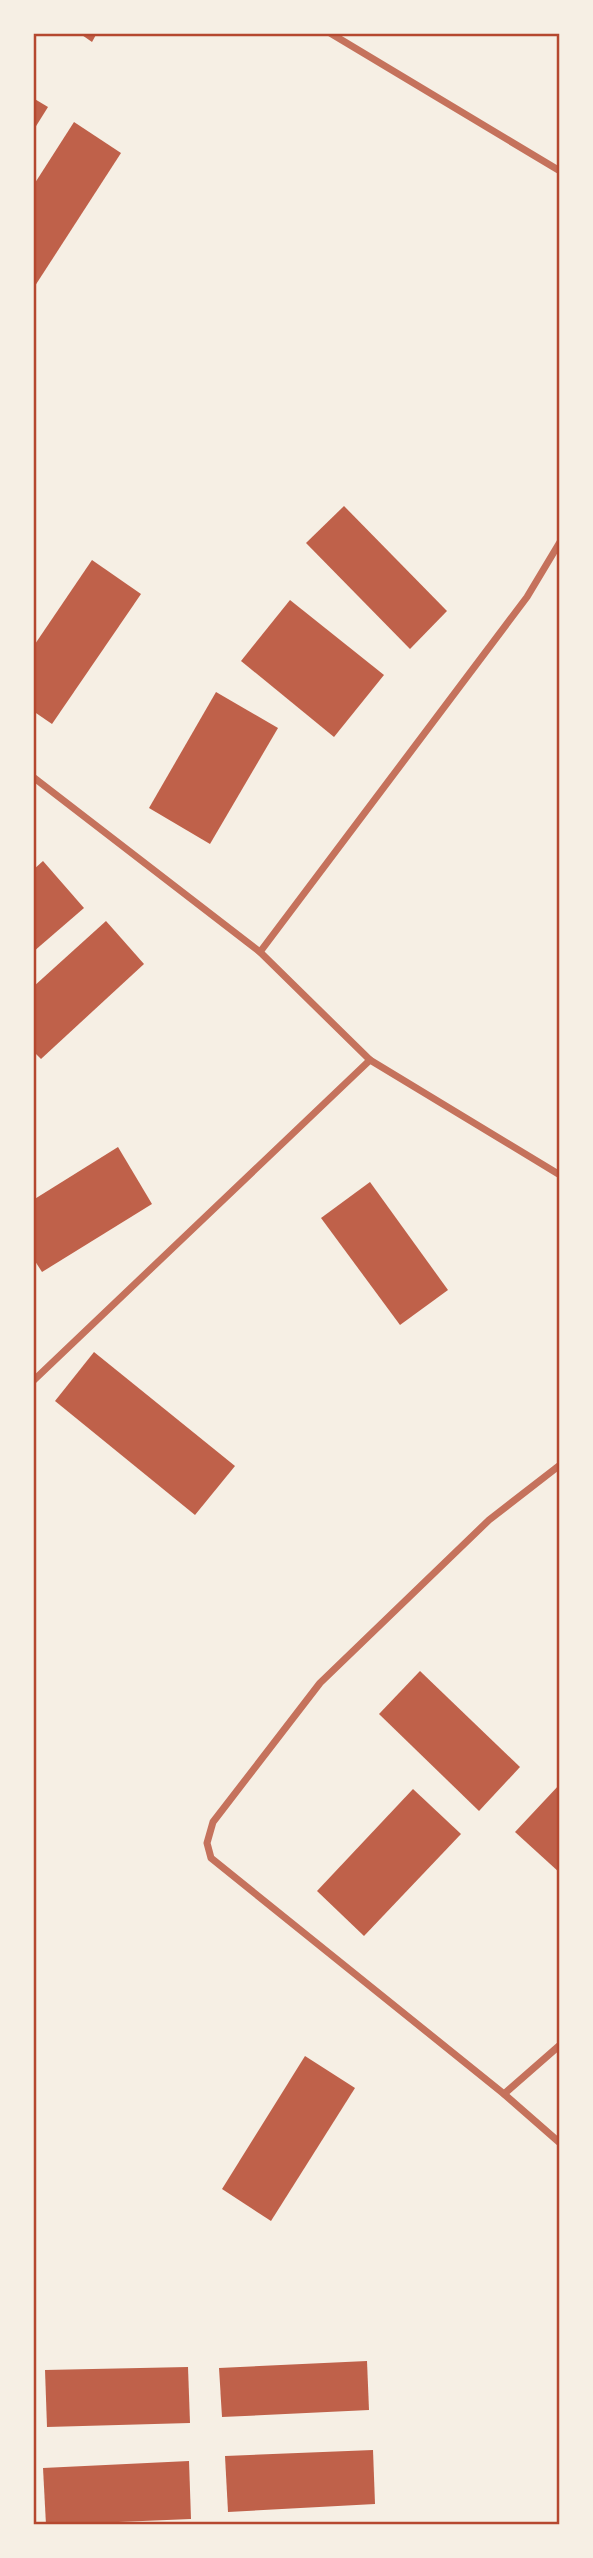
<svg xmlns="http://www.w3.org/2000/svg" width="593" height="2558" font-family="'Asap Condensed',sans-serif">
<rect width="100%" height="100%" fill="#f6efe4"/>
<!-- building -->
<g fill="#bf614a">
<polygon points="79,33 97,33 92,42"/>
<polygon points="33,98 48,107 33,131"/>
<polygon points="74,122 121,153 33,289 33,186"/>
<polygon points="344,506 447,611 410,649 306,543"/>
<polygon points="92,560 141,594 52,724 33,711 33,647"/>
<polygon points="290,600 384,675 334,737 241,661"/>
<polygon points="216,692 278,728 210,844 149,808"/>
<polygon points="43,861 84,908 33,952 33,870"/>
<polygon points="106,921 144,964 41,1059 33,1051 33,987"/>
<polygon points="118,1147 152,1204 42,1272 33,1258 33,1200"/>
<polygon points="370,1182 448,1290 400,1325 321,1218"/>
<polygon points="94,1352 235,1466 195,1515 55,1401"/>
<polygon points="420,1671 520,1767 479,1811 379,1714"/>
<polygon points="560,1784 560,1873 515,1832"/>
<polygon points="413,1789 461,1834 364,1936 317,1891"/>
<polygon points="305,2056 355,2088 271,2221 222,2189"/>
<polygon points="367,2361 369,2410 222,2417 219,2368"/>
<polygon points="188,2367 190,2423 47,2427 45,2370"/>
<polygon points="373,2450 375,2504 228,2512 225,2456"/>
<polygon points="189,2461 191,2519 46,2525 43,2468"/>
</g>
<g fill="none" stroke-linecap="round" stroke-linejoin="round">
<!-- minor -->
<g stroke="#c5725c" stroke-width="7">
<polyline points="330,33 560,171"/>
<polyline points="33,777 260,952 370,1060 560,1175"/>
<polyline points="260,952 527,597 560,542"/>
<polyline points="33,1381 370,1060"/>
<polyline points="560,1465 489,1520 320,1683 213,1822 207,1843 211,1858 504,2094 560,2143"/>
<polyline points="504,2094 560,2045"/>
</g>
</g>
<!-- border -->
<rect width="593" height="2558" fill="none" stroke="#f6efe4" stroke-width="70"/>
<rect x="35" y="35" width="523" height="2488" fill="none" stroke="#b5482f" stroke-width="2.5"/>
</svg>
